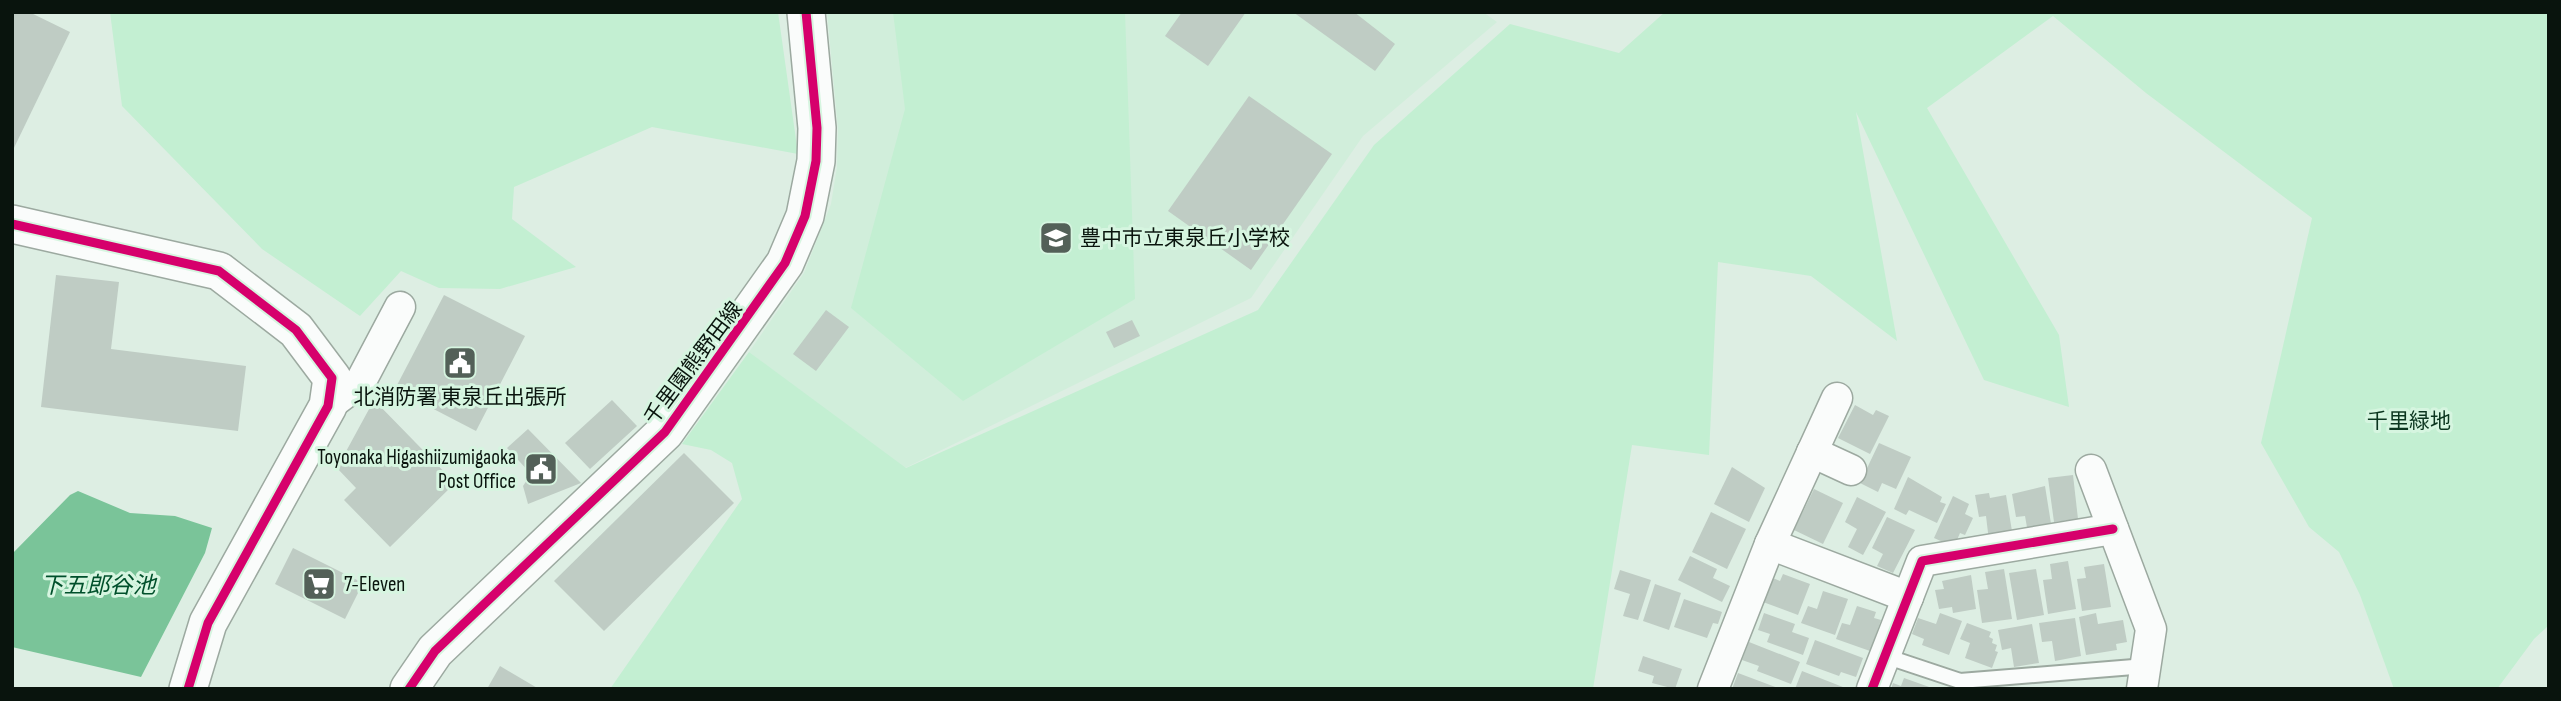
<svg xmlns="http://www.w3.org/2000/svg" width="2561" height="701" font-family="'Sofia Sans Condensed','Noto Sans JP',sans-serif">
<rect width="100%" height="100%" fill="#ddeee3"/>
<!-- built -->
<polygon fill="#d1eedb" points="827,12 1483,12 1497,22 1363,136 1251,298 905,468 749,352 804,273 831,204 837,167 838,129"/>
<!-- green -->
<g fill="#c3efd2">
<polygon points="110,12 778,12 798,154 652,127 514,187 512,219 576,267 500,289 439,288 401,271 360,316 262,249 122,106"/>
<polygon points="893,12 1125,12 1135,299 963,401 851,308 905,109"/>
<polygon points="1665,12 2549,12 2549,625 2534,639 2497,689 2394,689 2360,595 2339,552 2309,527 2261,443 2312,218 2146,93 2053,16 1927,108 2059,335 2069,407 1984,380 1856,112 1897,341 1811,276 1718,262 1709,455 1632,445 1593,689 610,689 742,499 732,463 711,450 682,444 749,352 906,468 1258,310 1374,145 1510,24 1619,53"/>
</g>
<!-- water -->
<polygon fill="#7ac499" points="78,491 130,513 175,516 212,528 205,553 141,677 12,647 12,554 70,495"/>
<!-- building -->
<g fill="#bfccc4">
<polygon points="12,12 29,12 70,32 12,152"/>
<polygon points="1182,12 1246,12 1208,66 1165,36"/>
<polygon points="1293,12 1354,12 1395,44 1375,71"/>
<polygon points="1249,96 1332,154 1251,270 1168,211"/>
<polygon points="56,275 119,282 111,349 246,366 238,431 41,407"/>
<polygon points="444,295 525,336 476,431 395,389"/>
<polygon points="826,310 849,327 816,371 793,354"/>
<polygon points="1132,320 1140,336 1114,348 1106,332"/>
<polygon points="374,400 455,483 390,547 344,500 356,488 337,468"/>
<polygon points="612,400 637,426 590,469 565,443"/>
<polygon points="1855,405 1873,415 1876,410 1889,416 1870,454 1838,438"/>
<polygon points="528,429 581,483 528,504 523,486 531,474 507,448"/>
<polygon points="1879,443 1911,457 1896,489 1882,483 1878,492 1860,483"/>
<polygon points="684,453 734,503 604,631 554,581"/>
<polygon points="1732,467 1765,488 1749,522 1714,504"/>
<polygon points="2073,475 2078,519 2054,522 2048,478"/>
<polygon points="1908,477 1942,497 1940,502 1946,504 1937,523 1909,510 1906,515 1894,509"/>
<polygon points="2045,486 2052,530 2028,533 2025,516 2016,517 2012,494"/>
<polygon points="1814,489 1843,503 1823,544 1794,530"/>
<polygon points="1989,493 1990,498 2006,495 2013,537 1989,541 1986,516 1979,517 1975,495"/>
<polygon points="1953,496 1969,504 1965,514 1973,518 1965,535 1960,533 1954,547 1934,538"/>
<polygon points="1857,497 1886,512 1863,555 1848,547 1857,529 1845,522"/>
<polygon points="1711,512 1746,529 1727,569 1692,552"/>
<polygon points="1887,517 1915,530 1893,573 1877,566 1883,554 1872,548"/>
<polygon points="293,548 363,583 345,619 275,584"/>
<polygon points="1690,556 1717,569 1713,578 1730,586 1722,602 1678,580"/>
<polygon points="2068,561 2076,609 2048,614 2043,580 2052,579 2050,564"/>
<polygon points="2104,564 2111,607 2082,611 2077,579 2086,578 2084,567"/>
<polygon points="2004,569 2012,619 1982,623 1977,590 1988,589 1985,572"/>
<polygon points="2036,569 2044,615 2017,620 2009,573"/>
<polygon points="1620,570 1651,580 1638,620 1623,616 1630,594 1614,589"/>
<polygon points="1783,574 1810,584 1798,615 1763,602 1773,578 1780,581"/>
<polygon points="1971,575 1976,609 1953,613 1952,607 1939,609 1935,590 1944,589 1942,581"/>
<polygon points="1655,584 1681,593 1669,630 1643,621"/>
<polygon points="1823,591 1848,599 1835,635 1801,623 1808,606 1817,609"/>
<polygon points="1684,599 1722,612 1718,624 1713,623 1707,638 1674,627"/>
<polygon points="1857,606 1876,612 1874,618 1881,620 1870,651 1836,639 1842,623 1850,625"/>
<polygon points="1764,613 1795,624 1792,632 1809,638 1803,655 1767,642 1770,634 1758,630"/>
<polygon points="1940,613 1962,621 1949,655 1922,645 1924,639 1912,634 1918,618 1936,624"/>
<polygon points="2096,613 2098,624 2123,620 2127,642 2116,644 2117,650 2086,655 2079,617"/>
<polygon points="2075,618 2081,656 2055,661 2052,641 2042,642 2039,623"/>
<polygon points="1967,623 1991,632 1989,637 1993,639 1992,643 1997,645 1995,651 1998,652 1992,668 1965,658 1970,643 1960,639"/>
<polygon points="2032,624 2039,663 2014,667 2011,648 2002,650 1998,630"/>
<polygon points="1815,640 1863,658 1856,677 1841,672 1839,676 1806,664"/>
<polygon points="1749,642 1800,662 1791,684 1757,671 1759,666 1742,660"/>
<polygon points="1643,656 1682,669 1675,689 1652,683 1654,676 1638,671"/>
<polygon points="500,666 539,689 487,689"/>
<polygon points="1802,671 1848,689 1795,689"/>
<polygon points="1738,673 1778,688 1778,689 1732,689"/>
<polygon points="1904,678 1932,688 1932,689 1891,689 1893,683 1901,686"/>
</g>
<g fill="none" stroke-linecap="round" stroke-linejoin="round">
<defs>
<polyline id="service" points="1885,656 1960,681 2146,666"/>
<g id="minor">
<polyline points="328,406 361,381 400,307"/>
<polyline points="1812,452 1851,470"/>
<polyline points="2091,470 2151,629 2142,689"/>
<polyline points="1770,544 1908,597"/>
<polyline points="1713,689 1770,544 1837,398"/>
<polyline points="1872,689 1922,561 2113,529"/>
</g>
<g id="tertiary">
<polyline points="12,224 219,271 296,330 332,378 328,406 208,623 188,689"/>
<polyline points="409,689 435,651 665,432 785,263 805,216 816,161 817,128 806,12"/>
</g>
</defs>
<!-- service casing -->
<use href="#service" stroke="#9ca9a0" stroke-width="18"/>
<!-- minor casing -->
<use href="#minor" stroke="#9ca9a0" stroke-width="33"/>
<!-- tertiary casing -->
<use href="#tertiary" stroke="#9ca9a0" stroke-width="40"/>
<!-- service -->
<use href="#service" stroke="#fafcfb" stroke-width="14"/>
<!-- minor -->
<use href="#minor" stroke="#fafcfb" stroke-width="30"/>
<!-- tertiary -->
<use href="#tertiary" stroke="#fafcfb" stroke-width="37"/>
<defs>
<g id="cycleway">
<polyline points="12,224 219,271 296,330 332,378 328,406 208,623 188,689"/>
<polyline points="409,689 435,651 665,432 785,263 805,216 816,161 817,128 806,12"/>
<polyline points="1872,689 1922,561 2113,529"/>
</g>
</defs>
<!-- cycleway casing -->
<use href="#cycleway" stroke="#d6f5e0" stroke-width="13"/>
<!-- cycleway -->
<use href="#cycleway" stroke="#d6006c" stroke-width="9"/>
</g>
<!-- icons -->
<defs>
<symbol id="school-square" viewBox="-11 -11 22 22"><rect x="-9" y="-9" width="18" height="18" rx="4" fill="#536058" stroke="#d6f5e0"/><path d="M0-5L7-2L0 1L-7-2ZM-4 1L0 2.5L4 1V4Q0 6-4 4Z" fill="#fff"/></symbol>
<symbol id="civic-square" viewBox="-11 -11 22 22"><rect x="-9" y="-9" width="18" height="18" rx="4" fill="#536058" stroke="#d6f5e0"/><path d="M-.6-6.5H3V-4.5H.6V-3L4-1V1h2V6H-6V1h2V-1L-.6-3ZM-1.2 2.5V6h2.4V2.5Z" fill="#fff"/></symbol>
<symbol id="supermarket-square" viewBox="-11 -11 22 22"><rect x="-9" y="-9" width="18" height="18" rx="4" fill="#536058" stroke="#d6f5e0"/><path d="M-6-5.5h2.5l.6 2H6L4.5 2H-2.5L-4.4-4H-6ZM-1.5 3.2a1.3 1.3 0 1 0 .1 0ZM3 3.2a1.3 1.3 0 1 0 .1 0Z" fill="#fff"/></symbol>
</defs>
<g fill-rule="evenodd">
<use href="#school-square" x="1037" y="219" width="38" height="38"/>
<use href="#civic-square" x="441" y="344" width="38" height="38"/>
<use href="#civic-square" x="522" y="450" width="38" height="38"/>
<use href="#supermarket-square" x="300" y="565" width="38" height="38"/>
</g>
<g text-anchor="middle" stroke-width="6" stroke-linejoin="round" paint-order="stroke">
<!-- poi labels -->
<g font-size="21" fill="#09140d" stroke="#d6f5e0" text-anchor="start">
<text x="1080" y="245">豊中市立東泉丘小学校</text>
<text x="460" y="404" text-anchor="middle">北消防署 東泉丘出張所</text>
<text x="516" y="464" text-anchor="end">Toyonaka Higashiizumigaoka<tspan x="516" dy="24">Post Office</tspan></text>
<text x="344" y="591">7-Eleven</text>
</g>
<!-- street labels -->
<g font-size="21" fill="#09140d" stroke="#d6f5e0">
<text transform="translate(693 363) rotate(-53)" y="7">千里園熊野田線</text>
</g>
<!-- park labels -->
<g font-size="21" fill="#0b361f" stroke="#d6f5e0">
<text x="2409" y="428">千里緑地</text>
</g>
<!-- water labels -->
<g font-size="23" font-style="italic" fill="#00502b" stroke="#d6f5e0">
<text x="98" y="593">下五郎谷池</text>
</g>
</g>
<!-- border -->
<rect width="2561" height="701" fill="none" stroke="#09140d" stroke-width="28"/>
</svg>
